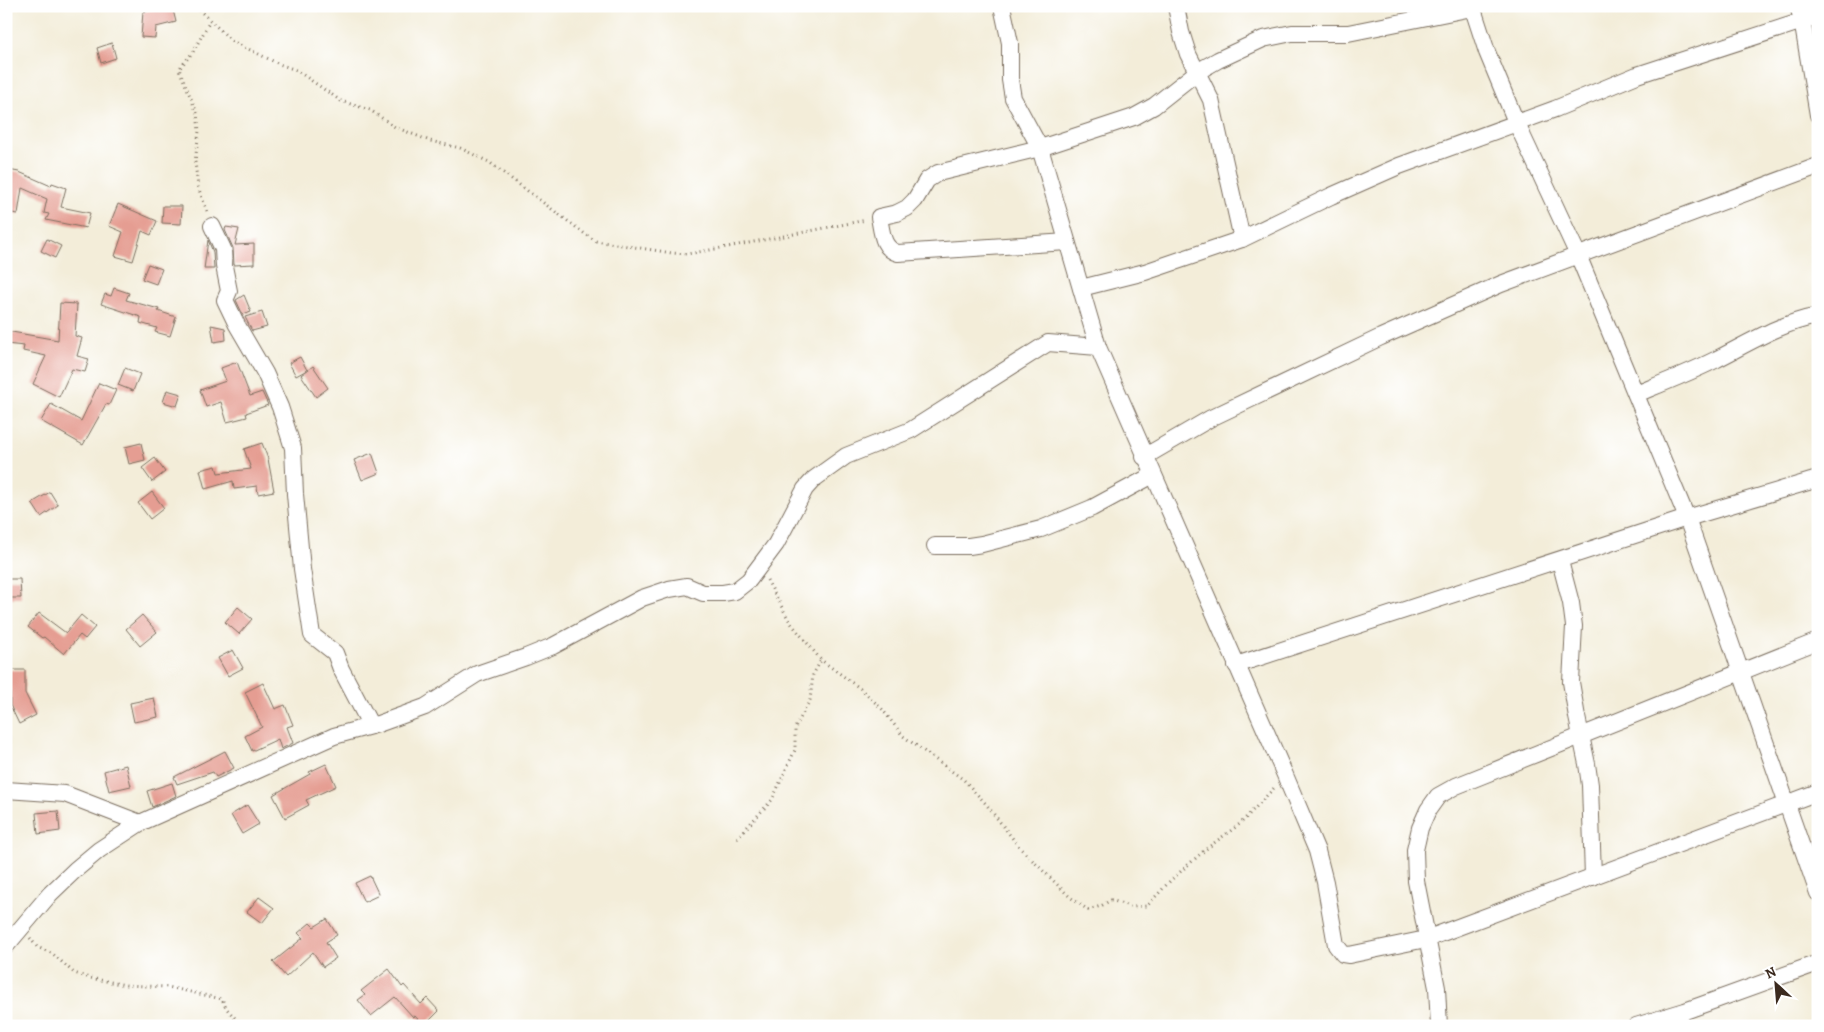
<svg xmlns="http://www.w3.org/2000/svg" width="1824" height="1032" font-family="Alegreya,serif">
<rect width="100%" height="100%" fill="#fff"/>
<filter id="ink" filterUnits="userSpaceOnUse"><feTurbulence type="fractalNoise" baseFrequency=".02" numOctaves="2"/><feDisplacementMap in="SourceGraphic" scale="10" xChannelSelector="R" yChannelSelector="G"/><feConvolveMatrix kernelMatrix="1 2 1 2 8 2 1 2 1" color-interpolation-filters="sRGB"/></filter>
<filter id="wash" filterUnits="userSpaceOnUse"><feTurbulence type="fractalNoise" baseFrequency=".0096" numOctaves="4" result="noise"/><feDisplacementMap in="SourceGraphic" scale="20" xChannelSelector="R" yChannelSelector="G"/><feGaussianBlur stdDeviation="1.12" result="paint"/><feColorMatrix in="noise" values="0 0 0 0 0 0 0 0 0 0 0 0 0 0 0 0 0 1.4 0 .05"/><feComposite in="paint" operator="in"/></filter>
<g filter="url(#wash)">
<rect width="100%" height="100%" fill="#f3edd9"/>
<g id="blocks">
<!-- building -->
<g fill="#e59d92">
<polygon points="165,6 172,6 176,22 156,27 155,38 141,37 143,12"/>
<polygon points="112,43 116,58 101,63 97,48"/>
<polygon points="8,170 19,172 51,186 52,183 66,188 61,207 90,213 86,228 46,220 49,214 44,213 47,199 22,188 18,214 6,212"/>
<polygon points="118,204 157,221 151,235 142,231 133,261 115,256 123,232 109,226"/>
<polygon points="163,206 182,206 181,224 162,223"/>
<polygon points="226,227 239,229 235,245 254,244 254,264 234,265 233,248 225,230"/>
<polygon points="47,239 61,246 55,258 41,251"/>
<polygon points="208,240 213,252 214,269 204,269"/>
<polygon points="148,264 162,269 156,284 142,279"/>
<polygon points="114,288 129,293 126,300 159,309 158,311 176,317 170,336 155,332 157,328 140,323 141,317 101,304 105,294 111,296"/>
<polygon points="244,295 251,312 243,315 236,300"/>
<polygon points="60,303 77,304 75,336 82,338 77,356 89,359 85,372 72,369 59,397 33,384 46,356 23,351 24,346 6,344 6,331 58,340"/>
<polygon points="262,312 267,327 252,331 245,317"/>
<polygon points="211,325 225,328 226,340 214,342"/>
<polygon points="300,357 307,370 296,376 289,363"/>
<polygon points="237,362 250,396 262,392 268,405 246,413 247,417 227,422 221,402 206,407 200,390 226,381 221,368"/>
<polygon points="313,366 328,388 316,397 301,375"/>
<polygon points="125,368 140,374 133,391 118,385"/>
<polygon points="99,383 116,390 109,405 106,404 83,445 41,421 51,404 81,421"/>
<polygon points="167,390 181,394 177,406 163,402"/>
<polygon points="141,443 145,460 129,464 125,447"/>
<polygon points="262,443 268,459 274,491 258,494 257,486 234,489 233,481 205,489 200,470 216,466 218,473 251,469 244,449"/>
<polygon points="372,453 379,473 362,480 354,460"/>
<polygon points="155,458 165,472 152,482 142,468"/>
<polygon points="50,492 58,505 41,517 32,503"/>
<polygon points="152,492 164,508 150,519 138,503"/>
<polygon points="6,579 20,579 21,598 6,598"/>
<polygon points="238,607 252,619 239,634 225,622"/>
<polygon points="39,613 66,633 81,615 95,627 85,639 80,635 64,654 44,637 42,638 28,627"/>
<polygon points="142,615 157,632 140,646 126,629"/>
<polygon points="233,650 243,668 228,676 218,658"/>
<polygon points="10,670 25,670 25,693 36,715 19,724 10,705"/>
<polygon points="263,683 275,709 285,705 293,725 287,727 293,743 281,749 278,739 252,751 245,736 262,727 245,692"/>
<polygon points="154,698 158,717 134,722 130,703"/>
<polygon points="225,751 234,768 216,777 213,772 177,784 174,777"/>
<polygon points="326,764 336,786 306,800 309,805 285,818 273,795 310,774 309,772"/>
<polygon points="126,765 131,786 109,791 104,771"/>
<polygon points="172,783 176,796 152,807 147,791"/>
<polygon points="247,805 259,824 242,834 231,815"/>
<polygon points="58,811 60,831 38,834 36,813"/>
<polygon points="370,876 379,895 364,902 355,883"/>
<polygon points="259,897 274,908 262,923 247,912"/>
<polygon points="327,919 337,935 326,942 336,958 323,967 313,952 286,977 273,962 303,938 298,933 310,923 314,927"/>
<polygon points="389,969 402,987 404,985 421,1004 427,998 439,1011 424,1026 415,1016 413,1017 395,997 371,1016 358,1000 365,995 361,991"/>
</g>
</g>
</g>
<g filter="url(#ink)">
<use href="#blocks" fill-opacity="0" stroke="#7b6e5f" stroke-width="1"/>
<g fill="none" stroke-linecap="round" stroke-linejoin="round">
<defs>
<g id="minor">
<polyline points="1002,6 1010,43 1010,80 1013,98 1040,148 1098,347 1285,775 1317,851 1325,882 1336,945 1343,954 1349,955 1426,939 1818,792"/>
<polyline points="1176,6 1181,32 1188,54 1211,100 1242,239"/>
<polyline points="1472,6 1487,52 1516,122 1578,255 1687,518 1818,893"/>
<polyline points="1798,6 1802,20 1818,115"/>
<polyline points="212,226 223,249 224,266 229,291 225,300 237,325 265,373 280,407 293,448 295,494 302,569 312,635 335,653 341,669 371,726"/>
<path d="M1067 242 898 253C882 249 882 232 879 217L897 213 907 208 915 200 927 180 938 173 1040 148 1134 117 1154 106 1197 72 1218 60 1263 39 1292 33H1348L1472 8"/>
<polyline points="1081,288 1145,272 1242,239 1331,196 1399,166 1555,109 1637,75 1818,16"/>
<path d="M1636 394C1663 383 1689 373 1715 360 1749 343 1780 323 1818 316"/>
<polyline points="1144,457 1211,418 1381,337 1501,284 1818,166"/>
<polyline points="935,546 969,546 982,544 1041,529 1092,508 1153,475"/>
<polyline points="1560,561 1571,603 1574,626 1571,682 1577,717 1587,764 1590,785 1593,877"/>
<polyline points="1236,665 1687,518 1818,479"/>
<polyline points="6,790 65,794 140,823"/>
<polyline points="6,946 50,894 75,870 99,850 140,823 334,736 378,724 425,707 477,674 526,657 553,646 642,598 669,589 687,586 703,593 723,593 735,591 749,580 776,544 805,489 814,479 846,456 911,430 1048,343 1098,347"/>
<polyline points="1439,1026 1437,988 1416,881 1415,850 1420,828 1428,810 1438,796 1456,786 1818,641"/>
<polyline points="1636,1026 1685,1011 1818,963"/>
</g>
</defs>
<!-- minor casing -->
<use href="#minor" stroke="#7b6e5f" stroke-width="18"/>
<!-- path -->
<g stroke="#7b6e5f" stroke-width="3" stroke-dasharray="1 4" stroke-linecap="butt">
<polyline points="195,6 232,41 279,64 296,70 341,101 370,110 395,127 430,141 460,148 489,162 585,234 596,241 672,253 687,254 733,246 866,220"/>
<polyline points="207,211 198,187 195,162 199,131 197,113 179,69 193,52 210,21"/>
<polyline points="767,580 790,622 821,660 861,689 882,709 903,736 964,780 986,804 1020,848 1070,897 1088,910 1101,906 1111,900 1132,907 1147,906 1170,881 1206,849 1241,823 1274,788"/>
<polyline points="737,838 772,800 795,750 795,728 810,700 813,675 821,660"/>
<polyline points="30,938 37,947 53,954 74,973 90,978 126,985 168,987 222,999 226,1008 242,1026"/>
</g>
<!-- minor -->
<use href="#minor" stroke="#fff" stroke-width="16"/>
</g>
</g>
<!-- margin -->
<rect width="1824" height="1032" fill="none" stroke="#fff" stroke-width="25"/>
<!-- north arrow -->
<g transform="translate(1776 984) rotate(334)" stroke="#ffffff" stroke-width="4" paint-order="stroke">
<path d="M0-4L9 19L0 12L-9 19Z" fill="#3b2a1e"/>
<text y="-8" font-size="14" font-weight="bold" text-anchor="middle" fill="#3b2a1e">N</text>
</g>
</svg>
